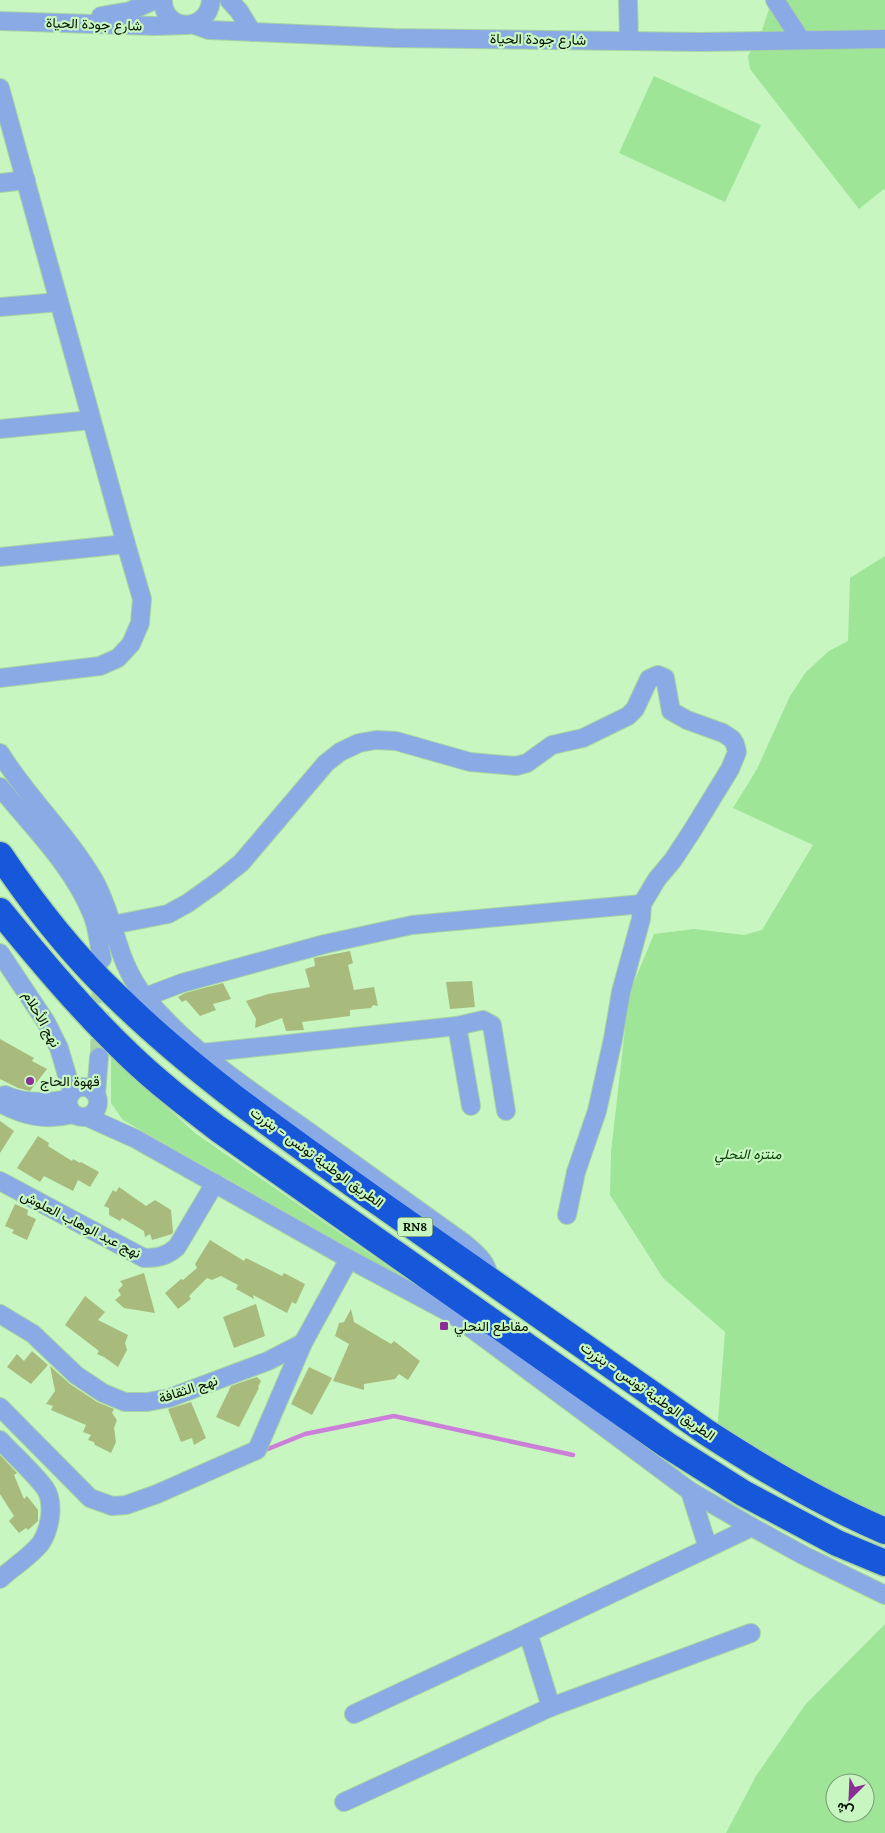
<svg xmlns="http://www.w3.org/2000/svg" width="885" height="1833" font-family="Lora,Vazirmatn,serif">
<rect width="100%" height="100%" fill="#c7f6c1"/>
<!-- green -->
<g fill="#9ee597" fill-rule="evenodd">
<polygon points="772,0 885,0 885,190 884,189 859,209 750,69 748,56 761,33"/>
<polygon points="654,76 761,125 725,202 619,153"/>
<polygon points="885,556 885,1522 717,1433 725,1332 663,1278 610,1195 611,1152 629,994 654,934 694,929 744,935 762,930 813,845 733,808 757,769 790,696 806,672 829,651 848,641 850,578"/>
<polygon points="111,1056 195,1133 415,1285 123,1120 111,1103"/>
<path d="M885 1624V1833H726L756 1776 805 1705ZM835 1783H865V1813H835Z"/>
</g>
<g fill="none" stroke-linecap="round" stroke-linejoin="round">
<!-- stream -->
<polyline stroke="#cc7fd8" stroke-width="4.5" points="263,1451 305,1434 394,1416 573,1455"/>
</g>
<!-- building -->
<g fill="#a8bb7d">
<polygon points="350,951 353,963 348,965 354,990 374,987 378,1006 373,1005 371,1008 350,1010 350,1016 302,1022 304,1030 286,1031 282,1018 255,1028 256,1019 246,1001 268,994 310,987 305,969 315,966 314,958"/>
<polygon points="472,981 475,1007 450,1009 446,982"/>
<polygon points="223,983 231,999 213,1004 216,1010 200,1016 186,1000 182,1002 178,997 185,993"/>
<polygon points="0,1039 34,1058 32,1061 47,1069 30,1091 18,1088 0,1079"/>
<polygon points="0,1121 14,1131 0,1153"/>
<polygon points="38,1136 49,1143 48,1146 72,1161 73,1159 80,1163 81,1162 99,1172 90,1187 78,1180 73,1191 44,1176 40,1182 17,1168"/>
<polygon points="119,1187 146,1206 155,1200 171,1210 173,1232 172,1234 152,1240 150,1234 145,1237 144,1231 122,1218 120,1221 109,1215 109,1208 104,1206 113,1190 116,1192"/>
<polygon points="15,1204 28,1210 27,1215 36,1219 27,1240 12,1233 14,1230 5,1226"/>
<polygon points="210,1240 244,1261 246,1258 282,1276 284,1273 305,1284 296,1304 292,1302 287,1313 253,1295 254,1299 236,1289 238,1285 221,1276 212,1280 207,1278 189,1296 191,1299 178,1309 165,1293 181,1279 183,1280 197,1268 195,1264"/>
<polygon points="144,1273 155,1313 124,1308 115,1300 121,1295 118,1290 123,1285 120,1281"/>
<polygon points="85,1296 105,1312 98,1320 128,1335 125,1343 127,1350 118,1367 104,1357 97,1354 99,1351 65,1325"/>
<polygon points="256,1304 265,1336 234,1348 223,1317"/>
<polygon points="351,1309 354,1322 391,1344 394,1341 420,1361 408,1380 399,1374 395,1379 364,1384 364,1390 333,1381 349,1344 335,1336 339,1323 344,1322"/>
<polygon points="32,1351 48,1365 31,1384 7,1367 17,1354 24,1361"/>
<polygon points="50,1366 70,1384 97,1402 114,1409 112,1413 117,1420 114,1428 116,1442 111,1453 95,1445 94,1442 88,1440 91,1435 83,1432 86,1425 51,1410 53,1406 46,1404 55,1391"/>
<polygon points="309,1367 332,1378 312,1415 291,1404"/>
<polygon points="257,1377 261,1381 258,1387 259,1388 239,1427 216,1417 231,1386"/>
<polygon points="191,1402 206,1438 194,1445 192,1438 181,1442 168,1409"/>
<polygon points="0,1455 17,1473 14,1475 24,1499 27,1496 38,1510 38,1521 28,1530 26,1528 19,1533 9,1521 14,1516 0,1494"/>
</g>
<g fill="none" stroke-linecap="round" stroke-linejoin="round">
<!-- minor-tunnel -->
<polyline stroke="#aad4a4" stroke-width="18" stroke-dasharray="18 9" stroke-linecap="butt" points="99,1057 101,977"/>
<defs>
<g id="minor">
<path d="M163 0C163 32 208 34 211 0"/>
<polyline points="229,0 239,11 252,32"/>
<polyline points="628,0 629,40"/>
<polyline points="775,0 801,40"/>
<polyline points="101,16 130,11 155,0"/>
<polyline points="0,21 154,26 188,25"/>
<polyline points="192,24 209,30 393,38 701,42 885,39"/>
<polyline points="0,88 126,544 142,599 140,623 131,644 118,658 100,666 0,678"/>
<polyline points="0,183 26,180"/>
<polyline points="0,307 59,302"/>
<polyline points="0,429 91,420"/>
<polyline points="0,557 126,544"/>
<path d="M0 753C27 797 68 835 94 880 116 919 115 960 145 997 186 1047 242 1085 295 1122 351 1162 407 1202 464 1243 477 1254 488 1262 489 1280"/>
<path d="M0 787C33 828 72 865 92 914 98 928 99 945 102 959"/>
<polyline points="112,925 168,914 188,903 216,883 241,863 326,763 340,752 359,743 376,740 396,741 470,762 516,766 527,763 552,745 583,738 628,716 635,709 649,679 658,675 665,678 671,711 687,720 723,733 732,739 735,744 737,752 730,769 692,831 673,860 657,879 642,904 641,919 621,992 613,1039 597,1111 576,1172 567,1215"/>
<polyline points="0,953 46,1022 59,1048 72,1092"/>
<polyline points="145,997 182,983 325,944 412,925 642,904"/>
<polyline points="457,1026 471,1106"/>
<polyline points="202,1053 457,1026 483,1020 492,1025 506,1111"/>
<circle cx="83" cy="1102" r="15"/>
<polyline points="96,1094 99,1057"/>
<path d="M5 1095C25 1104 46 1103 68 1099"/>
<path d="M0 1103C24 1116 46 1121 73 1114"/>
<polyline points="87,1117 136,1139 349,1259 452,1314 690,1491 752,1527 803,1555 885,1595"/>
<path d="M0 1181 144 1258C158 1258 167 1256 177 1247L215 1183"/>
<polyline points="0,1314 33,1334 76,1375 103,1393 125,1402 147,1402 169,1398 268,1361 303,1343 349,1259"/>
<polyline points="0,1407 90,1498 112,1506 126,1505 157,1494 257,1450 303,1343"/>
<path d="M0 1440C13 1454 34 1473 45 1488 55 1503 50 1529 41 1543 32 1555 12 1568 0 1579"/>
<polyline points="690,1491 708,1548 528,1633 551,1707 751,1633"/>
<polyline points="708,1548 752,1527"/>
<polyline points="354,1714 528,1633"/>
<polyline points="344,1802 551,1707"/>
</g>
<g id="highway">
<path d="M0 855C33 904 71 953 114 994 194 1073 287 1137 378 1202 487 1279 597 1355 706 1432 763 1469 822 1504 885 1531"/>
<path d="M0 911C41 961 82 1010 129 1055 157 1082 187 1105 217 1128L667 1445 743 1493 837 1543 885 1563"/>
</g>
</defs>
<!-- minor casing -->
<use href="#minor" stroke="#a8d2a2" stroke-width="20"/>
<!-- highway casing -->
<use href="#highway" stroke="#a8d2a2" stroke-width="29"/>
<!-- minor -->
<use href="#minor" stroke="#8aaae6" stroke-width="18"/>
<!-- highway -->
<use href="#highway" stroke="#1757d9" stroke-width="26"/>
</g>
<!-- markers -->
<g fill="#8b2e98" stroke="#c7f6c1" stroke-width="2">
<circle cx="30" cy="1081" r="5"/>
<rect x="439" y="1321" width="10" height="10" rx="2.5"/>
</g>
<g text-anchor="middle" stroke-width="4.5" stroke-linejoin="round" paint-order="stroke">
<!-- shield labels -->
<rect fill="#c7f6c1" stroke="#3e563b" stroke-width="1" x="397.5" y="1217.5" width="35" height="19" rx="4"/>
<g font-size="12" font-weight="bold" fill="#031202">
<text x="415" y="1231">RN8</text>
</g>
<!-- street labels -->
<g font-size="14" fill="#031202" stroke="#c7f6c1">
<text transform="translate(94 24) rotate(2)" y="5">شارع جودة الحياة</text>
<text transform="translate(538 39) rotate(1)" y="5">شارع جودة الحياة</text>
<text transform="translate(42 1019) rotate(61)" y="5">نهج الأحلام</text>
<text transform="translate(317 1157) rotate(36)" y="5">الطريق الوطنية تونس - بنزرت</text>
<text transform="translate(81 1224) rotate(27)" y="5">نهج عبد الوهاب العلوش</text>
<text transform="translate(188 1389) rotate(-18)" y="5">نهج الثقافة</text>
<text transform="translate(648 1391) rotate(35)" y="5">الطريق الوطنية تونس - بنزرت</text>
</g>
<!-- poi labels -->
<g font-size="14" fill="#031202" stroke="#c7f6c1" text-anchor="start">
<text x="40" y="1086">قهوة الحاج</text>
<text x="454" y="1331">مقاطع النحلي</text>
</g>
<!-- park labels -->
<g font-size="14" font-style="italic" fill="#074305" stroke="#c7f6c1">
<text x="748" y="1159">منتزه النحلي</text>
</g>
</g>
<!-- north arrow -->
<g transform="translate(850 1798) rotate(204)"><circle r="24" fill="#c7f6c1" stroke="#799b75"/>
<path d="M0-4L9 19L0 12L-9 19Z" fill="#8b2e98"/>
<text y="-8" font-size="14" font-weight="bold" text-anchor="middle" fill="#031202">ش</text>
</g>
</svg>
